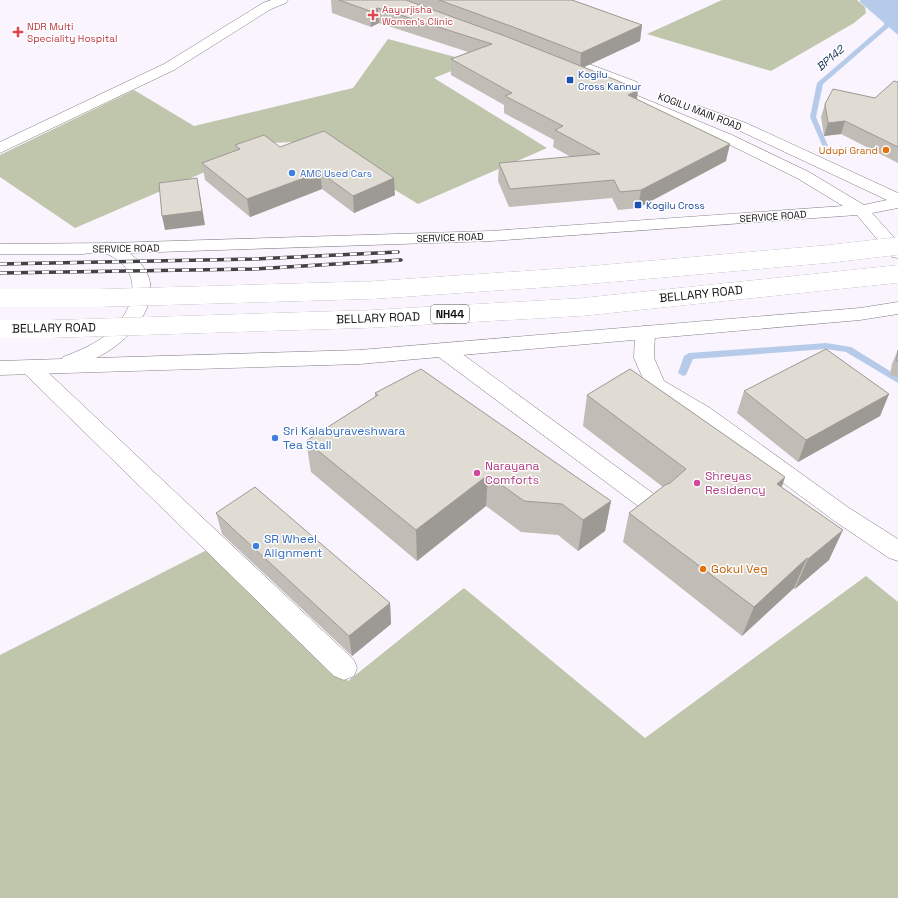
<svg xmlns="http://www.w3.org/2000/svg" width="898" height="898" font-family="'Space Grotesk',sans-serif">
<rect width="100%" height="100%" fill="#f9f4fd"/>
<!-- green -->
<g fill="#c0c6ac">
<polygon points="722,0 857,0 865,7 866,13 854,23 771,71 647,34"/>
<polygon points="388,39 474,62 434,78 547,148 418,204 315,141 272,143 75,228 0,177 0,155 134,90 194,126 353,88"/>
<polygon points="209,549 348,681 464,588 645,738 866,576 898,602 898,898 0,898 0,655"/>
</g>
<!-- water -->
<polygon fill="#b6cbea" points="860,0 898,0 898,35 860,2"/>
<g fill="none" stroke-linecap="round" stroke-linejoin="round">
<!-- stream -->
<g fill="#b6cbea" fill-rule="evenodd">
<polygon points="883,0 889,0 892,11 889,27 823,84 816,117 828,146 823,147 810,117 817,83 884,25 886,11"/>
<polygon points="826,343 851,347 898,376 898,383 846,352 826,349 693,359 686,375 683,376 678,373 684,356 689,353"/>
</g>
<defs>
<g id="minor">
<polygon points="271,0 288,0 286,3 271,9 174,70 0,153 0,142 164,64 263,3"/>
<polygon points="645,326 652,328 655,332 654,358 664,381 710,408 849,508 898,539 898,561 889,558 833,520 696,418 648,390 634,358 635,332 638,328"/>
<polygon points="443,344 450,345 662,500 666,506 662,512 654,515 646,512 436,355 433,350 436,345"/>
<polygon points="31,361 38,363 354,660 357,668 354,676 344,680 334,676 24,373 21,368 24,363"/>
</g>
<g id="major">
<polygon points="557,52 637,82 639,85 637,88 632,89 627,88 552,59 550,56 552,53"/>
<path d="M609 84 732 135 809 172 864 205 887 200 736 129 694 113 692 110 694 107 699 106 746 123 898 193V208L872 213 898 242V258L892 257 857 215 491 241 129 253C177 287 136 339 96 358L360 350 860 308 898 302V314L860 320 360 364 0 375V361L62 359 63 357C79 351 95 344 109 333 135 310 146 271 107 254 101 251 90 253 83 254 55 254 28 254 0 254V244L110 243 491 231 843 206 797 178 722 141 604 91 602 88 604 85Z"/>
</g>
</defs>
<!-- minor casing -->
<use href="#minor" stroke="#807c83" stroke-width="1"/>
<!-- major casing -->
<use href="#major" stroke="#807c83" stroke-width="1"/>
<!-- minor -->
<use href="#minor" fill="#fff" fill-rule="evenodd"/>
<!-- major -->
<use href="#major" fill="#fff" fill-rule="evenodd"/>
<defs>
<g id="rail">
<polyline points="0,264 255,259 398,252"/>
<polyline points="0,273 254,269 401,260"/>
</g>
</defs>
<!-- rail casing -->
<use href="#rail" stroke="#444246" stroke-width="3.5"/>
<!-- rail -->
<use href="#rail" stroke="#fff" stroke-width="2.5" stroke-dasharray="7" stroke-linecap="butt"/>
<defs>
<g id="highway-bridge">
<polyline points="0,298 100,298 374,290 567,277 828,254 898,246"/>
<polyline points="0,329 51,329 369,319 582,307 898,274"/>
</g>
</defs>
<!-- highway-bridge casing -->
<use href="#highway-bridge" stroke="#807c83" stroke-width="18" stroke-linecap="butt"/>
<!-- highway-bridge -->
<use href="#highway-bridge" stroke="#fff" stroke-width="18"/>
</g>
<!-- wall -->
<g fill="#c1bcb5">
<polygon points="331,0 572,0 642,25 640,41 584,67 637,99 726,161 638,208 618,210 612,198 509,207 498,181 499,163 571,157 553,147 554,140 504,113 504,105 451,75 451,59 468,52 379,23 371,27 332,13"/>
<polygon points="898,82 898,163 841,134 824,136 821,117 825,104 875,98"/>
<polygon points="235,145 280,147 395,195 354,213 322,189 250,217 205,180 202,163 236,150"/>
<polygon points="898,350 898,377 890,375 892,364"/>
<polygon points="744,391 889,394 880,416 798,462 737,413"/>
<polygon points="375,393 611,501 605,531 578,551 558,535 521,532 486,506 417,561 311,472 306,441 375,397"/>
<polygon points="587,395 785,477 782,487 829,560 795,589 794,588 742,636 623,542 629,513 663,487 583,426"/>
<polygon points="216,513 390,603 391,624 352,656 222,534"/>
</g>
<!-- shaded-wall -->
<g fill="#9d9994">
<polygon points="378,8 379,23 371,27 370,11"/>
<polygon points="642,25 640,41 580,69 581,53"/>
<polygon points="638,90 636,107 628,95"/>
<polygon points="845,121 841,134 824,136 828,123"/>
<polygon points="730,144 726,161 638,208 641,190"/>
<polygon points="320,172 322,189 250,217 247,199"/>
<polygon points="197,178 205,225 165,230 162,216"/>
<polygon points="394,178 395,195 354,213 353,196"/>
<polygon points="889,394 880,416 798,462 806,440"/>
<polygon points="488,475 486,506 417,561 416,530"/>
<polygon points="785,477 774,507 777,484"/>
<polygon points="611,501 605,531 578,551 583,520"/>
<polygon points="843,530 829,560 795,589 808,559"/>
<polygon points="807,558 794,588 742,636 754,607"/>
<polygon points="390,603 391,624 352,656 349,636"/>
</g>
<!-- building -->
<g fill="#e0dbd3" stroke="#9d9994">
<polygon points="339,0 406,0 505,36 616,80 638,90 628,95 730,144 641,190 620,192 614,180 510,189 499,163 600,154 555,130 563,126 505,96 512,93 451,59 492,44 378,8 370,11"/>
<polygon points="439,0 572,0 642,25 581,53 516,28"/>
<polygon points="894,81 898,82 898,147 845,121 828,123 825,104 833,89 875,98"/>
<polygon points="324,131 394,178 353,196 320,172 247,199 202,163 240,149 235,145 264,135 280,147"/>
<polygon points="197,178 202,211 162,216 159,183"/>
<polygon points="826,349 889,394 806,440 744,391"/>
<polygon points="898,350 898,361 896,361"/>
<polygon points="421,369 611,501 583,520 562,504 524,501 488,475 416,530 306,441 378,395 375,393"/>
<polygon points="630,369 785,477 777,484 843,530 808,559 807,558 754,607 629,513 665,485 670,483 686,469 587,395"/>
<polygon points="255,487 390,603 349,636 216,513"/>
</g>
<!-- markers -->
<g fill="#e0444e" stroke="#fff" stroke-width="1.5">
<path d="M371 9h4v4h4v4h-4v4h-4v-4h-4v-4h4z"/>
<path d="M16 26h4v4h4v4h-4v4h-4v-4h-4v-4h4z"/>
</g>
<g fill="#1a4fb4" stroke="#fff" stroke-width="1.5">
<rect x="566" y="76" width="8" height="8" rx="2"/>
<rect x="634" y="201" width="8" height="8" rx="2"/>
</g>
<g fill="#e8710a" stroke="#fff" stroke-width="1.5">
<circle cx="886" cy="150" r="4"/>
<circle cx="703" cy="569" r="4"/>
</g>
<g fill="#3f7fe0" stroke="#fff" stroke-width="1.5">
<circle cx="292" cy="173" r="4"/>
<circle cx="275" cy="438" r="4"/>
<circle cx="256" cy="546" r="4"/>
</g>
<g fill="#d1479c" stroke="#fff" stroke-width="1.5">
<circle cx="477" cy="473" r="4"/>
<circle cx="697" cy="483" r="4"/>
</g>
<g text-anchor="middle" stroke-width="3" stroke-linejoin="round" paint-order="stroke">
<!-- far-health labels -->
<g font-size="10" fill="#be3a42" stroke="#fff" text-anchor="start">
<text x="382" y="13">Aayurjisha<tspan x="382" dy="12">Women's Clinic</tspan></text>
<text x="27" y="30">NDR Multi<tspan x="27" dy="12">Speciality Hospital</tspan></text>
</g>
<!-- far-transit labels -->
<g font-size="10" fill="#164399" stroke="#fff" text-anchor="start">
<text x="578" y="78">Kogilu<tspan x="578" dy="12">Cross Kannur</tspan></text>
<text x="646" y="209">Kogilu Cross</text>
</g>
<!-- far-street labels -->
<g font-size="10" fill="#121013" stroke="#fff">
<text transform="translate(700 111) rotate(21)" y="4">KOGILU MAIN ROAD</text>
<text transform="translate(773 216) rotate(-4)" y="4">SERVICE ROAD</text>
<text transform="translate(450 237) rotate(-2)" y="4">SERVICE ROAD</text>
<text transform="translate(126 248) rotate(-1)" y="4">SERVICE ROAD</text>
</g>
<!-- far-food labels -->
<g font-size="10" fill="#c56008" stroke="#fff" text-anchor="end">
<text x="878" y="154">Udupi Grand</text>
</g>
<!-- far-shop labels -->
<g font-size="10" fill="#366cbe" stroke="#fff" text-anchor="start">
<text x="300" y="177">AMC Used Cars</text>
</g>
<!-- far-water labels -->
<g font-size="11" font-style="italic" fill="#102b53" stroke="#fff">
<text transform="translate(830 58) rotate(-41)" y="4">BP142</text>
</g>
<!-- shield labels -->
<rect fill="#fff" stroke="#59585a" stroke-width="1" x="431" y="305" width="38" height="18" rx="3"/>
<g font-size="11" font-weight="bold" fill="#121013">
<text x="450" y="318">NH44</text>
</g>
<!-- street labels -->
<g font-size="12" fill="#121013" stroke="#fff">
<text transform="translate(701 294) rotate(-6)" y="4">BELLARY ROAD</text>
<text transform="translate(378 318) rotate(-2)" y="4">BELLARY ROAD</text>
<text transform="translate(54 328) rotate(-1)" y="4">BELLARY ROAD</text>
</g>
<!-- shop labels -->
<g font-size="12" fill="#366cbe" stroke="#fff" text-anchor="start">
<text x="283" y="435">Sri Kalabyraveshwara<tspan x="283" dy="14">Tea Stall</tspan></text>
<text x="264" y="543">SR Wheel<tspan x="264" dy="14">Alignment</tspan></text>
</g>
<!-- hotel labels -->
<g font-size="12" fill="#b23c85" stroke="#fff" text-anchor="start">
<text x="485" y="470">Narayana<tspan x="485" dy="14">Comforts</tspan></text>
<text x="705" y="480">Shreyas<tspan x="705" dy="14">Residency</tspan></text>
</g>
<!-- food labels -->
<g font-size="12" fill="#c56008" stroke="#fff" text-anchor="start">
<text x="711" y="573">Gokul Veg</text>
</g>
</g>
</svg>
